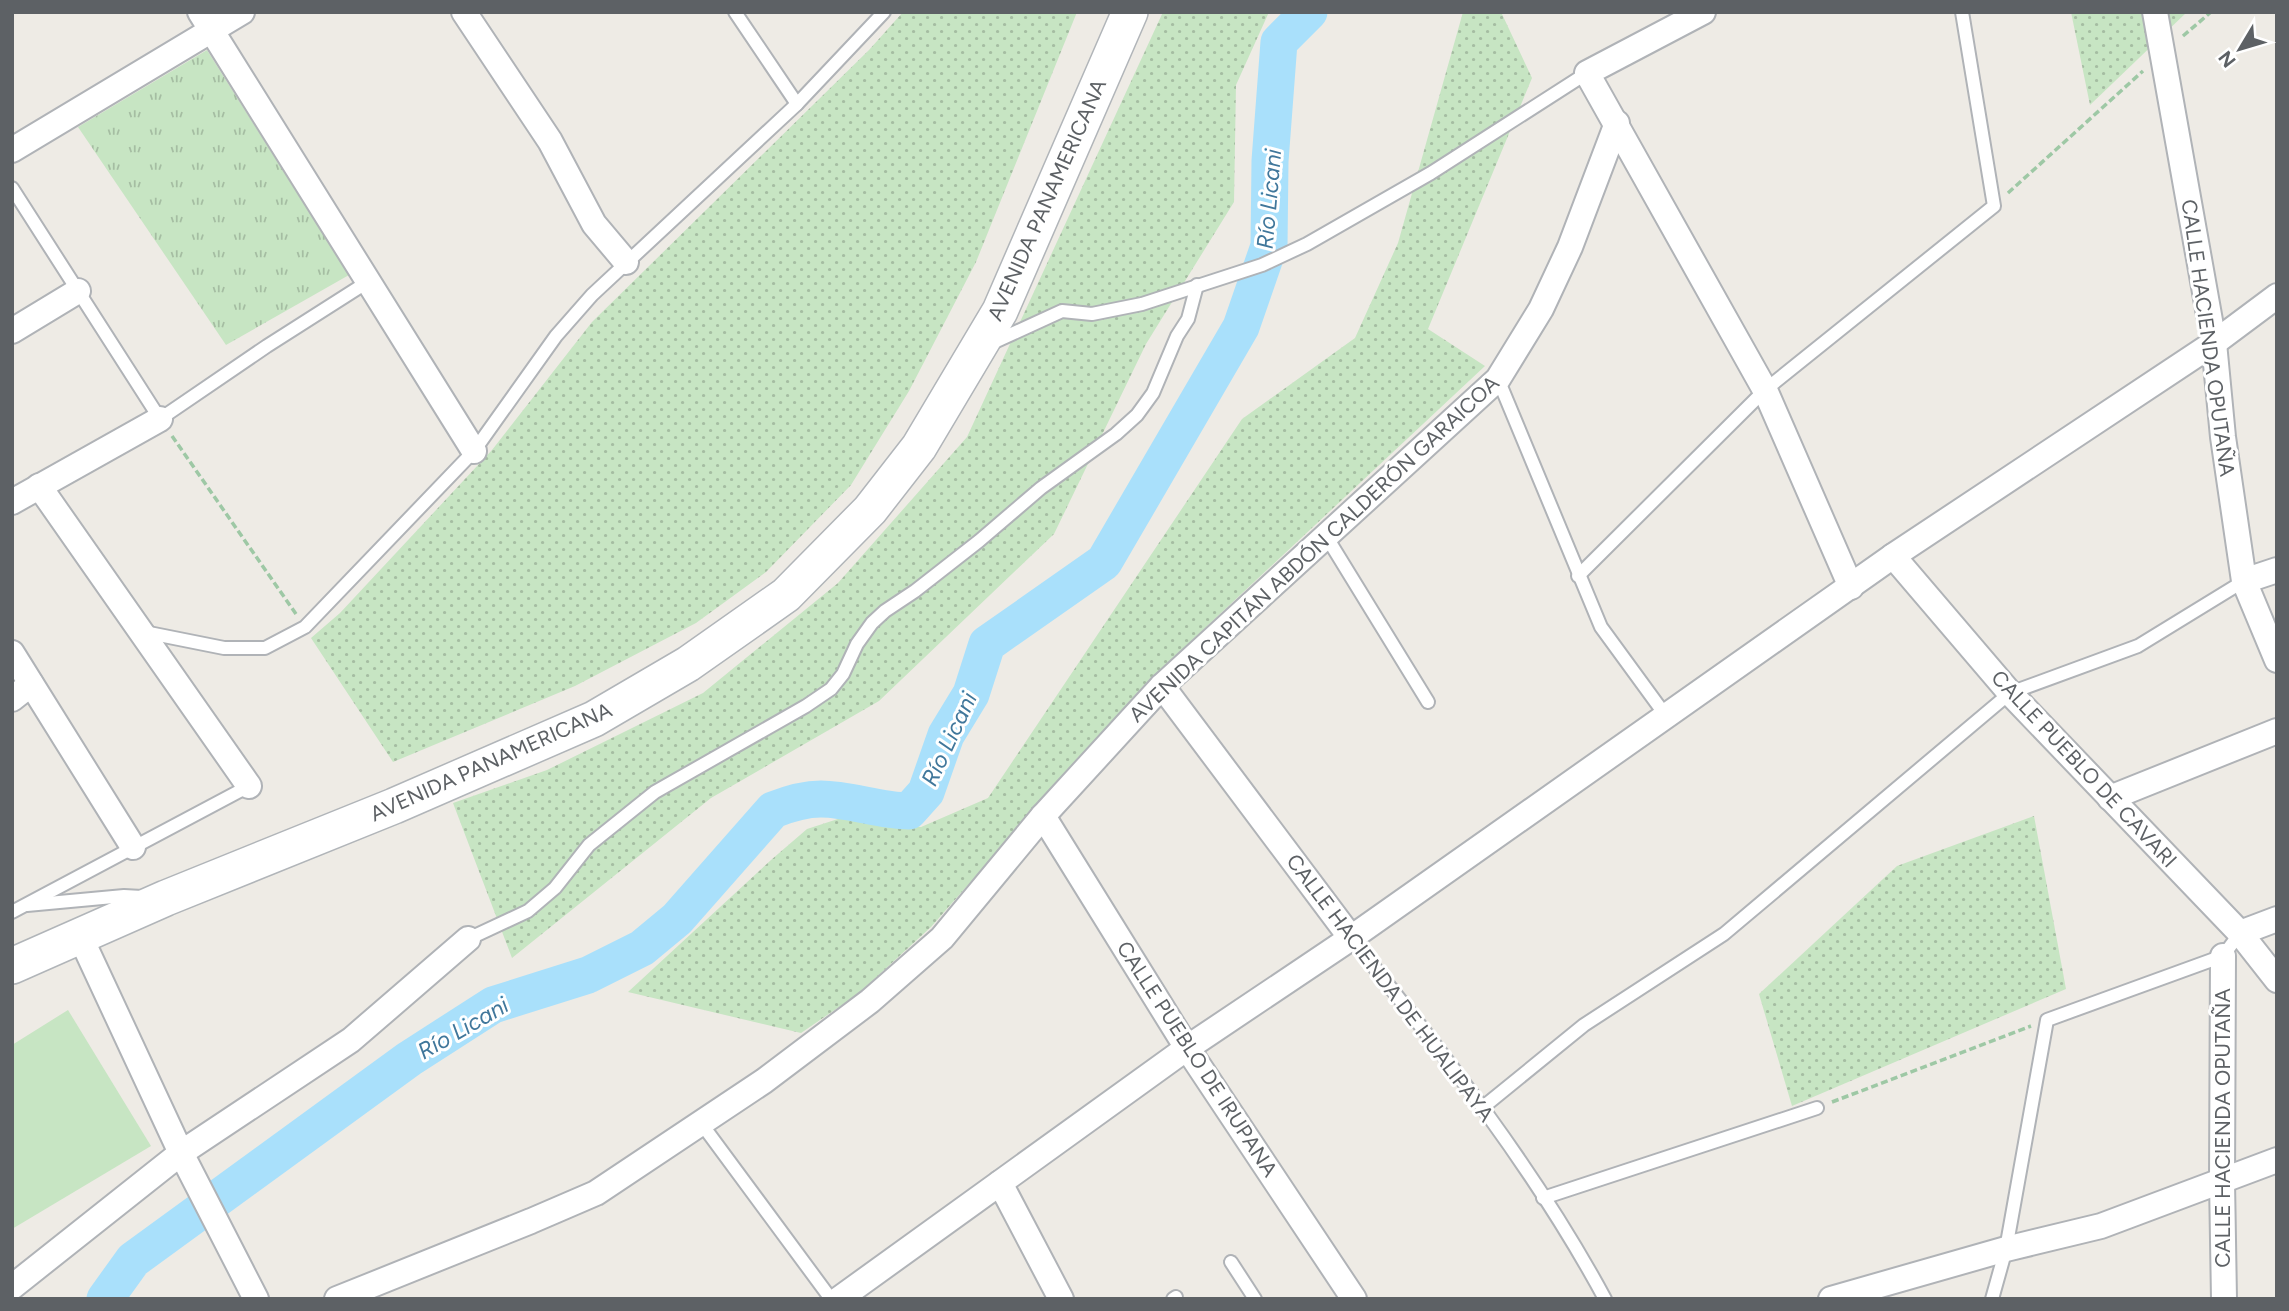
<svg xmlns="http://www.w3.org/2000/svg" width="2289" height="1311" font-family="Figtree,sans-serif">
<defs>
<pattern id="grass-dots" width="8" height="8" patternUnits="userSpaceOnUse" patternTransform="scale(1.75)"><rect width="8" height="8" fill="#c7e5c3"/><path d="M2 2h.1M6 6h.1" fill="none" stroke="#a5bda2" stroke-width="1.8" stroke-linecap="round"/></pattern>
<pattern id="park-tufts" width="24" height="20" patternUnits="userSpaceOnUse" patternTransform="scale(1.75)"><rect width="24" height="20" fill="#c7e5c3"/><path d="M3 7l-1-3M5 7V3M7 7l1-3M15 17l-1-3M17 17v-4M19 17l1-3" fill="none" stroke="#a5bda2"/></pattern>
</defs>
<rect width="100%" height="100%" fill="#eeebe5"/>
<!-- grass -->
<g fill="url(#grass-dots)">
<polygon points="903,12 1077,12 976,262 909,391 851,485 766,572 696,623 575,686 393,762 311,638 340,613 492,450 592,322 869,50"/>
<polygon points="1163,12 1269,12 1236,85 1234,202 1146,344 1054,534 879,701 711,798 512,958 453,803 547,770 703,693 838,583 967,437"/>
<polygon points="1463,12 1504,12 1502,14 1532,78 1428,329 1485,366 1143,686 931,927 858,994 801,1033 628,992 771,860 807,829 841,818 921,827 988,798 1242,419 1355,338 1398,243"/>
<polygon points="2071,12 2187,12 2090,105"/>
<polygon points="2034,816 2066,989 1792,1106 1759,994 1897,866"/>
</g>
<!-- park -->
<polygon fill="url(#park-tufts)" points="207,50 349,275 226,345 78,127"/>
<!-- garden -->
<polygon fill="#c7e5c3" points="68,1010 151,1146 12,1229 12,1045"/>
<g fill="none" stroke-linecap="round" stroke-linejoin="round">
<!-- river -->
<path stroke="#a9e0fb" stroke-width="37" d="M105 1299 133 1260 409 1059 493 1005 588 975 642 948 677 919 773 810C788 804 804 799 821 799 850 799 879 811 909 811L926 792 946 735 971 694 987 644 1104 562 1241 327 1269 246 1270 161 1279 42 1309 12"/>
<defs>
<g id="lane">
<polyline points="735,12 797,104"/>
<polyline points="12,188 160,419 267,346 369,281"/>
<polyline points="992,343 1062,311 1092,314 1142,304 1262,265 1307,244 1431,173 1587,73"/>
<polyline points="1498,379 1601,627 1666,716"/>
<polyline points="1326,536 1428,702"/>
<polyline points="1578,576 1765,390 1994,206 1962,12"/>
<polyline points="144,632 224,648 265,648 305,627 474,451 556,336 592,295 797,104 884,12"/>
<polyline points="27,905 124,896 142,897"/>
<polyline points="12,912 249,786"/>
<path d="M1351 938C1443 1053 1535 1169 1605 1299"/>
<polyline points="468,939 528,911 555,888 589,845 655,792 806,706 831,689 843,674 857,644 872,623 885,611 915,591 979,541 1041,488 1116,434 1137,415 1153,393 1177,336 1188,319 1197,285"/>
<polyline points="1482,1108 1584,1025 1724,934 2010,693 2138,646 2244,581"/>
<polyline points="701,1123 831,1299"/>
<polyline points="1543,1198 1817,1108"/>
<polyline points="1231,1262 1255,1299"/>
<polyline points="1173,1299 1176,1297"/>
<polyline points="1992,1299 2006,1249 2047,1020 2223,956 2240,933"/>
</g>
<g id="street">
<polyline points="200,12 474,451"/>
<polyline points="464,12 550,141 594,224 626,262"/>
<polyline points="1703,12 1587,73 1765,390 1851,587"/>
<polyline points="2155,12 2214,343 2223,437 2244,581 2277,660"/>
<polyline points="12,150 242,12"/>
<polyline points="12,331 78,291"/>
<polyline points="39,486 249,786"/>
<polyline points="12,502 160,419"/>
<polyline points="1893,556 2010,693 2240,933 2277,980"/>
<polyline points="2244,581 2277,570"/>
<polyline points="12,653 133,847"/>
<polyline points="1162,686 1351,938"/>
<polyline points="12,699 31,684"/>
<polyline points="2110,798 2277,731"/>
<polyline points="1043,816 1187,1048 1354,1299"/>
<polyline points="2240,933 2277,919"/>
<polyline points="80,936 181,1153 256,1299"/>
<polyline points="2223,956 2222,1181 2224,1299"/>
<polyline points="1000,1183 1061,1299"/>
<polyline points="12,1287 181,1153 351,1040 468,939"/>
<polyline points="337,1299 531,1221 596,1193 764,1081 870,1001 942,938 1043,816 1162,686 1498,379 1541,309 1570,247 1617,123"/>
<polyline points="839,1299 1187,1048 1351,938 1893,556 2214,343 2277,296"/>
<polyline points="1831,1299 2006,1249 2101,1226 2277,1160"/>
</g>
<polyline id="secondary" points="12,966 166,898 394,806 594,719 688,664 786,595 870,510 919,447 1000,311 1130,12"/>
</defs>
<!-- lane casing -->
<use href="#lane" stroke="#b0b3b7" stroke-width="16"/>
<!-- street casing -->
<use href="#street" stroke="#b0b3b7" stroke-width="28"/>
<!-- secondary casing -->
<use href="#secondary" stroke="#b1b5b9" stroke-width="38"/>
<!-- path -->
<g stroke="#9ec8a5" stroke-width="3.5" stroke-dasharray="7 3.5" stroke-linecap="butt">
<polyline points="2183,36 2211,12"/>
<polyline points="2008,193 2143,71"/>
<polyline points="172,436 296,614"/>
<polyline points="1832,1102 2031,1026"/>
</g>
<!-- lane -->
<use href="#lane" stroke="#fff" stroke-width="12"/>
<!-- street -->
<use href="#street" stroke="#fff" stroke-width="24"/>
<!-- secondary -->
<use href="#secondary" stroke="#fff" stroke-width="35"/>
</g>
<g text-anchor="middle" stroke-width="6" stroke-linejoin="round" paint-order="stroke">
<!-- street labels -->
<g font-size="21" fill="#5d6165" stroke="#fff">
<text transform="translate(1047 200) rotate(-66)" y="7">AVENIDA PANAMERICANA</text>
<text transform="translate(2208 338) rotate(82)" y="7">CALLE HACIENDA OPUTAÑA</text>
<text transform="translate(1314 549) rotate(-43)" y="7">AVENIDA CAPITÁN ABDÓN CALDERÓN GARAICOA</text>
<text transform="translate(491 762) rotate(-24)" y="7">AVENIDA PANAMERICANA</text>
<text transform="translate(2084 769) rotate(47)" y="7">CALLE PUEBLO DE CAVARI</text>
<text transform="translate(1390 988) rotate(53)" y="7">CALLE HACIENDA DE HUALIPAYA</text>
<text transform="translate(1197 1059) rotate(57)" y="7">CALLE PUEBLO DE IRUPANA</text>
<text transform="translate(2223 1128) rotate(-90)" y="7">CALLE HACIENDA OPUTAÑA</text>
</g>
<!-- water labels -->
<g font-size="23" font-style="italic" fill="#40779b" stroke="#fff">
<text transform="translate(1269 199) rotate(-85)" y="8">Río Licani</text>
<text transform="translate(949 739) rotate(-65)" y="8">Río Licani</text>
<text transform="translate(463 1028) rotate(-30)" y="8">Río Licani</text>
</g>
</g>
<!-- border -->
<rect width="2289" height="1311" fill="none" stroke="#5d6165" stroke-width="28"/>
<!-- north arrow -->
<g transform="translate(2240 49) rotate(232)" stroke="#ffffff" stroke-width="5" paint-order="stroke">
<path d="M0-5L12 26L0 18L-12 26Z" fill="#5d6165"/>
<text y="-10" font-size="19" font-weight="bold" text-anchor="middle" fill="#5d6165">N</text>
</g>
</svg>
